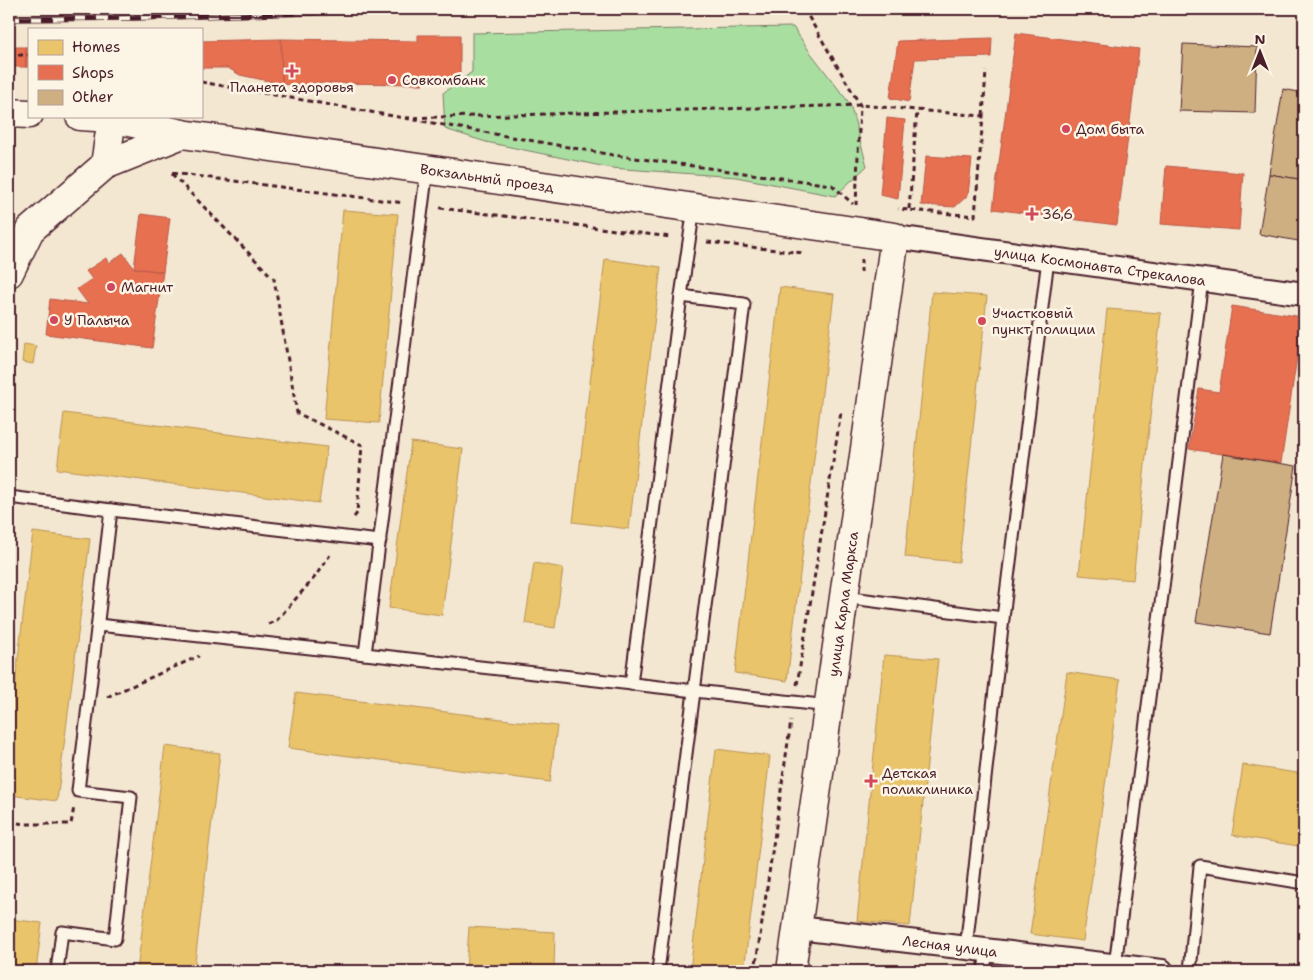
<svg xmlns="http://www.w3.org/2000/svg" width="1313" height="980" font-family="'Shantell Sans',sans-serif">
<rect width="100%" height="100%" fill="#f3e7d1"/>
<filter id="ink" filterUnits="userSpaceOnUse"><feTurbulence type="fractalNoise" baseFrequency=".02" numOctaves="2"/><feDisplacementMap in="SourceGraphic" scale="10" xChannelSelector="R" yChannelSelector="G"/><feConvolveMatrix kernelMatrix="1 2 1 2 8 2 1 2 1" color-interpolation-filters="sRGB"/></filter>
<g filter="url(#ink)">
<!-- green -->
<polygon fill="#a9dea1" stroke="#7a7e66" points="793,27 810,52 850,104 867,166 835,196 736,177 611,168 486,142 445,129 443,93 472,72 472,33"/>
<!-- homes -->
<g fill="#e9c46a" stroke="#b99257">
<polygon points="343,210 398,214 379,423 324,419"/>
<polygon points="605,259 661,267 629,529 573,522"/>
<polygon points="780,287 834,294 787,681 735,673"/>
<polygon points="932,292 987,296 959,562 905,557"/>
<polygon points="1107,309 1161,313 1133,580 1079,575"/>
<polygon points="24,344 36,346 33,364 22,362"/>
<polygon points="64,413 327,447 319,503 57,469"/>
<polygon points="411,442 463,449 442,615 389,608"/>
<polygon points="33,532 90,539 57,801 9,795 9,734"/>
<polygon points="534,563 563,568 555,628 525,623"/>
<polygon points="884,655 938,659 910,926 857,921"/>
<polygon points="1067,672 1120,680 1083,941 1030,934"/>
<polygon points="296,693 557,726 550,782 288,748"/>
<polygon points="165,746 220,753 194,971 137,971"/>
<polygon points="716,749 770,756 744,971 690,971"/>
<polygon points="1243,765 1304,774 1304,847 1232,835"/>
<polygon points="9,919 42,923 36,971 9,971"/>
<polygon points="469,927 555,932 554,971 466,971"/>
</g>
<!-- shops -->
<g fill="#e76f51" stroke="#b85746">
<polygon points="1016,33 1139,49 1117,225 993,209"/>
<polygon points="418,35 460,35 460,77 423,76 423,84 315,83 314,88 282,84 281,39 418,41"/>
<polygon points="992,38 991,57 915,59 909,102 890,98 898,41"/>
<polygon points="281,39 282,84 240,75 228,68 201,68 201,41"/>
<rect x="9" y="47" width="17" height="20"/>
<rect x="26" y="47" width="3" height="20"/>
<polygon points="887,118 905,120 898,199 880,195"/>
<polygon points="926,156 972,159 968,195 955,207 921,205"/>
<polygon points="1166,166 1243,173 1239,230 1161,224"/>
<polygon points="141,214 170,218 163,272 134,268"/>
<polygon points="123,253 134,268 163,272 152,348 46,334 50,299 88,304 77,289 92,279 86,271 106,258 109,263"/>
<polygon points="1232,306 1303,317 1281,463 1189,449 1199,389 1219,392"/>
</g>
<!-- building -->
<g fill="#ceaf82" stroke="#4a1f2b">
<polygon points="1183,44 1257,47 1255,113 1179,111"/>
<polygon points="1283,89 1304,93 1304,180 1269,174"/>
<polygon points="1269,174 1304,180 1304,242 1259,234"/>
<polygon points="1223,454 1296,466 1270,633 1196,622"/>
</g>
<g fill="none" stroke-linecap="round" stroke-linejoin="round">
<defs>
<g id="lane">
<polyline points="427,169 365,654 829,706"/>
<polyline points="681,296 694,208"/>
<polyline points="9,497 111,510 78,791 131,797 115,939 62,932 57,971"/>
<polyline points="111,510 380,541"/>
<polyline points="844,597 1003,618"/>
<polyline points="98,625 365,654"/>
<polyline points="631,684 681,296 744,304 658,971"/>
<polyline points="966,948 1003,618 1048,259"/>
<polyline points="1115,966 1202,280"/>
<polyline points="984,971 987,950"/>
<polyline points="1190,971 1200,866 1304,883"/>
</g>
<g id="street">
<polyline points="895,237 1304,294"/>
<polyline points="798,928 1162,971"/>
</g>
<g id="secondary">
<polyline points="9,113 29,114"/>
<polyline points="80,116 112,118 182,134 895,237 791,971"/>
<polyline points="105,165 112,118"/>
<polyline points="9,273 30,230 105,165 182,134"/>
</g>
</defs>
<!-- lane casing -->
<use href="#lane" stroke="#4a1f2b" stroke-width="15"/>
<!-- street casing -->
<use href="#street" stroke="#4a1f2b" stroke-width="26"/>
<!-- secondary casing -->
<use href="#secondary" stroke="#4a1f2b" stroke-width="31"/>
<!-- path -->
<g stroke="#4a1f2b" stroke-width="3" stroke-dasharray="5 4" stroke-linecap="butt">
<polyline points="804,9 860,105 856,205"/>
<polyline points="9,55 29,55"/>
<polyline points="201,82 613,155 832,185 853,204"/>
<polyline points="983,116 986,71"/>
<polyline points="405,118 860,105 983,116 975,216 898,209"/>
<polyline points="172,173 404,203"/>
<polyline points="172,174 274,279 297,413 362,445 357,513 352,520"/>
<polyline points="440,208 671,237"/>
<polyline points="909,209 917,111"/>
<polyline points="707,242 803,253"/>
<polyline points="861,259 861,272"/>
<polyline points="268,624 276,621 314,578 330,555"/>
<polyline points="797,685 841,412"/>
<polyline points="107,697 199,656"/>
<polyline points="9,822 26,824 71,824 74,807"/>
<polyline points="755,971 791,721"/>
</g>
<!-- lane -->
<use href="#lane" stroke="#fcf5e5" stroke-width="11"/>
<!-- street -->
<use href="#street" stroke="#fcf5e5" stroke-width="22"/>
<!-- secondary -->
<use href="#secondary" stroke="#fcf5e5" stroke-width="28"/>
<defs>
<polyline id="rail" points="9,19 136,18 341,12"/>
</defs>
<!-- rail casing -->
<use href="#rail" stroke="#4a1f2b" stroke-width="5.5"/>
<!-- rail -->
<use href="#rail" stroke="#fcf5e5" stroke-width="4" stroke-dasharray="11" stroke-linecap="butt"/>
</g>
</g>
<!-- markers -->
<g fill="#d1495b" stroke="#fcf5e5" stroke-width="2">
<path d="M289.5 63.5h5v5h5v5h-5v5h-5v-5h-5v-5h5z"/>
<circle cx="392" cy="80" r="5"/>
<circle cx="1066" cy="129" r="5"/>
<path d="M1029.5 206.5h5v5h5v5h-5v5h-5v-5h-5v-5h5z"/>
<circle cx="111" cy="287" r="5"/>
<circle cx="54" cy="320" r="5"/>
<circle cx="982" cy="321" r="5"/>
<path d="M868.5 773.5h5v5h5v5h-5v5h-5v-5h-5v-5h5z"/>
</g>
<g text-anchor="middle" stroke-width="5" stroke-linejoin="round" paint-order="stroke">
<!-- poi labels -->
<g font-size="14" fill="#4a1f2b" stroke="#fcf5e5" text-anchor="start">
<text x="402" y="85">Совкомбанк</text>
<text x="292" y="92" text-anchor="middle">Планета здоровья</text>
<text x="1076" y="134">Дом быта</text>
<text x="1042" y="219">36,6</text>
<text x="121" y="292">Магнит</text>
<text x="992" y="318">Участковый<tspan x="992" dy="16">пункт полиции</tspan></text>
<text x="64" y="325">У Палыча</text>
<text x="882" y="778">Детская<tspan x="882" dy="16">поликлиника</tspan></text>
</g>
<!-- street labels -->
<g font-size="14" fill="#4a1f2b" stroke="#fcf5e5">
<text transform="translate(487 178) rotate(8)" y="5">Вокзальный проезд</text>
<text transform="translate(1100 266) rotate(8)" y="5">улица Космонавта Стрекалова</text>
<text transform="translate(843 604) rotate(-82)" y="5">улица Карла Маркса</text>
<text transform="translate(950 946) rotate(7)" y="5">Лесная улица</text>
</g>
</g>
<!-- margin -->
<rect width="1313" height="980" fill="none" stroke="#fcf5e5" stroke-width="30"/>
<rect x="15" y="15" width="1283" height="950" fill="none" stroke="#4a1f2b" stroke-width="2" filter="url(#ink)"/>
<!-- legend -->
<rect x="28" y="28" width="175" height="90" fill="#fcf5e5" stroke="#b59f9b"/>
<rect x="38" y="40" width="25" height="15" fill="#e9c46a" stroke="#b59f9b"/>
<text x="72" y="52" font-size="15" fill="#4a1f2b">Homes</text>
<rect x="38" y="65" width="25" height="15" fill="#e76f51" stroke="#b59f9b"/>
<text x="72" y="78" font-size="15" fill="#4a1f2b">Shops</text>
<rect x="38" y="90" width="25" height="15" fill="#ceaf82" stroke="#b59f9b"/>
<text x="72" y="102" font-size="15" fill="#4a1f2b">Other</text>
<!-- north arrow -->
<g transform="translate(1260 52)" stroke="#fcf5e5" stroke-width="4" paint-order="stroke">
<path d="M0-4L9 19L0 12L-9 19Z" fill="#4a1f2b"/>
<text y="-8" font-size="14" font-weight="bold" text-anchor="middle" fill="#4a1f2b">N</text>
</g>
</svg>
